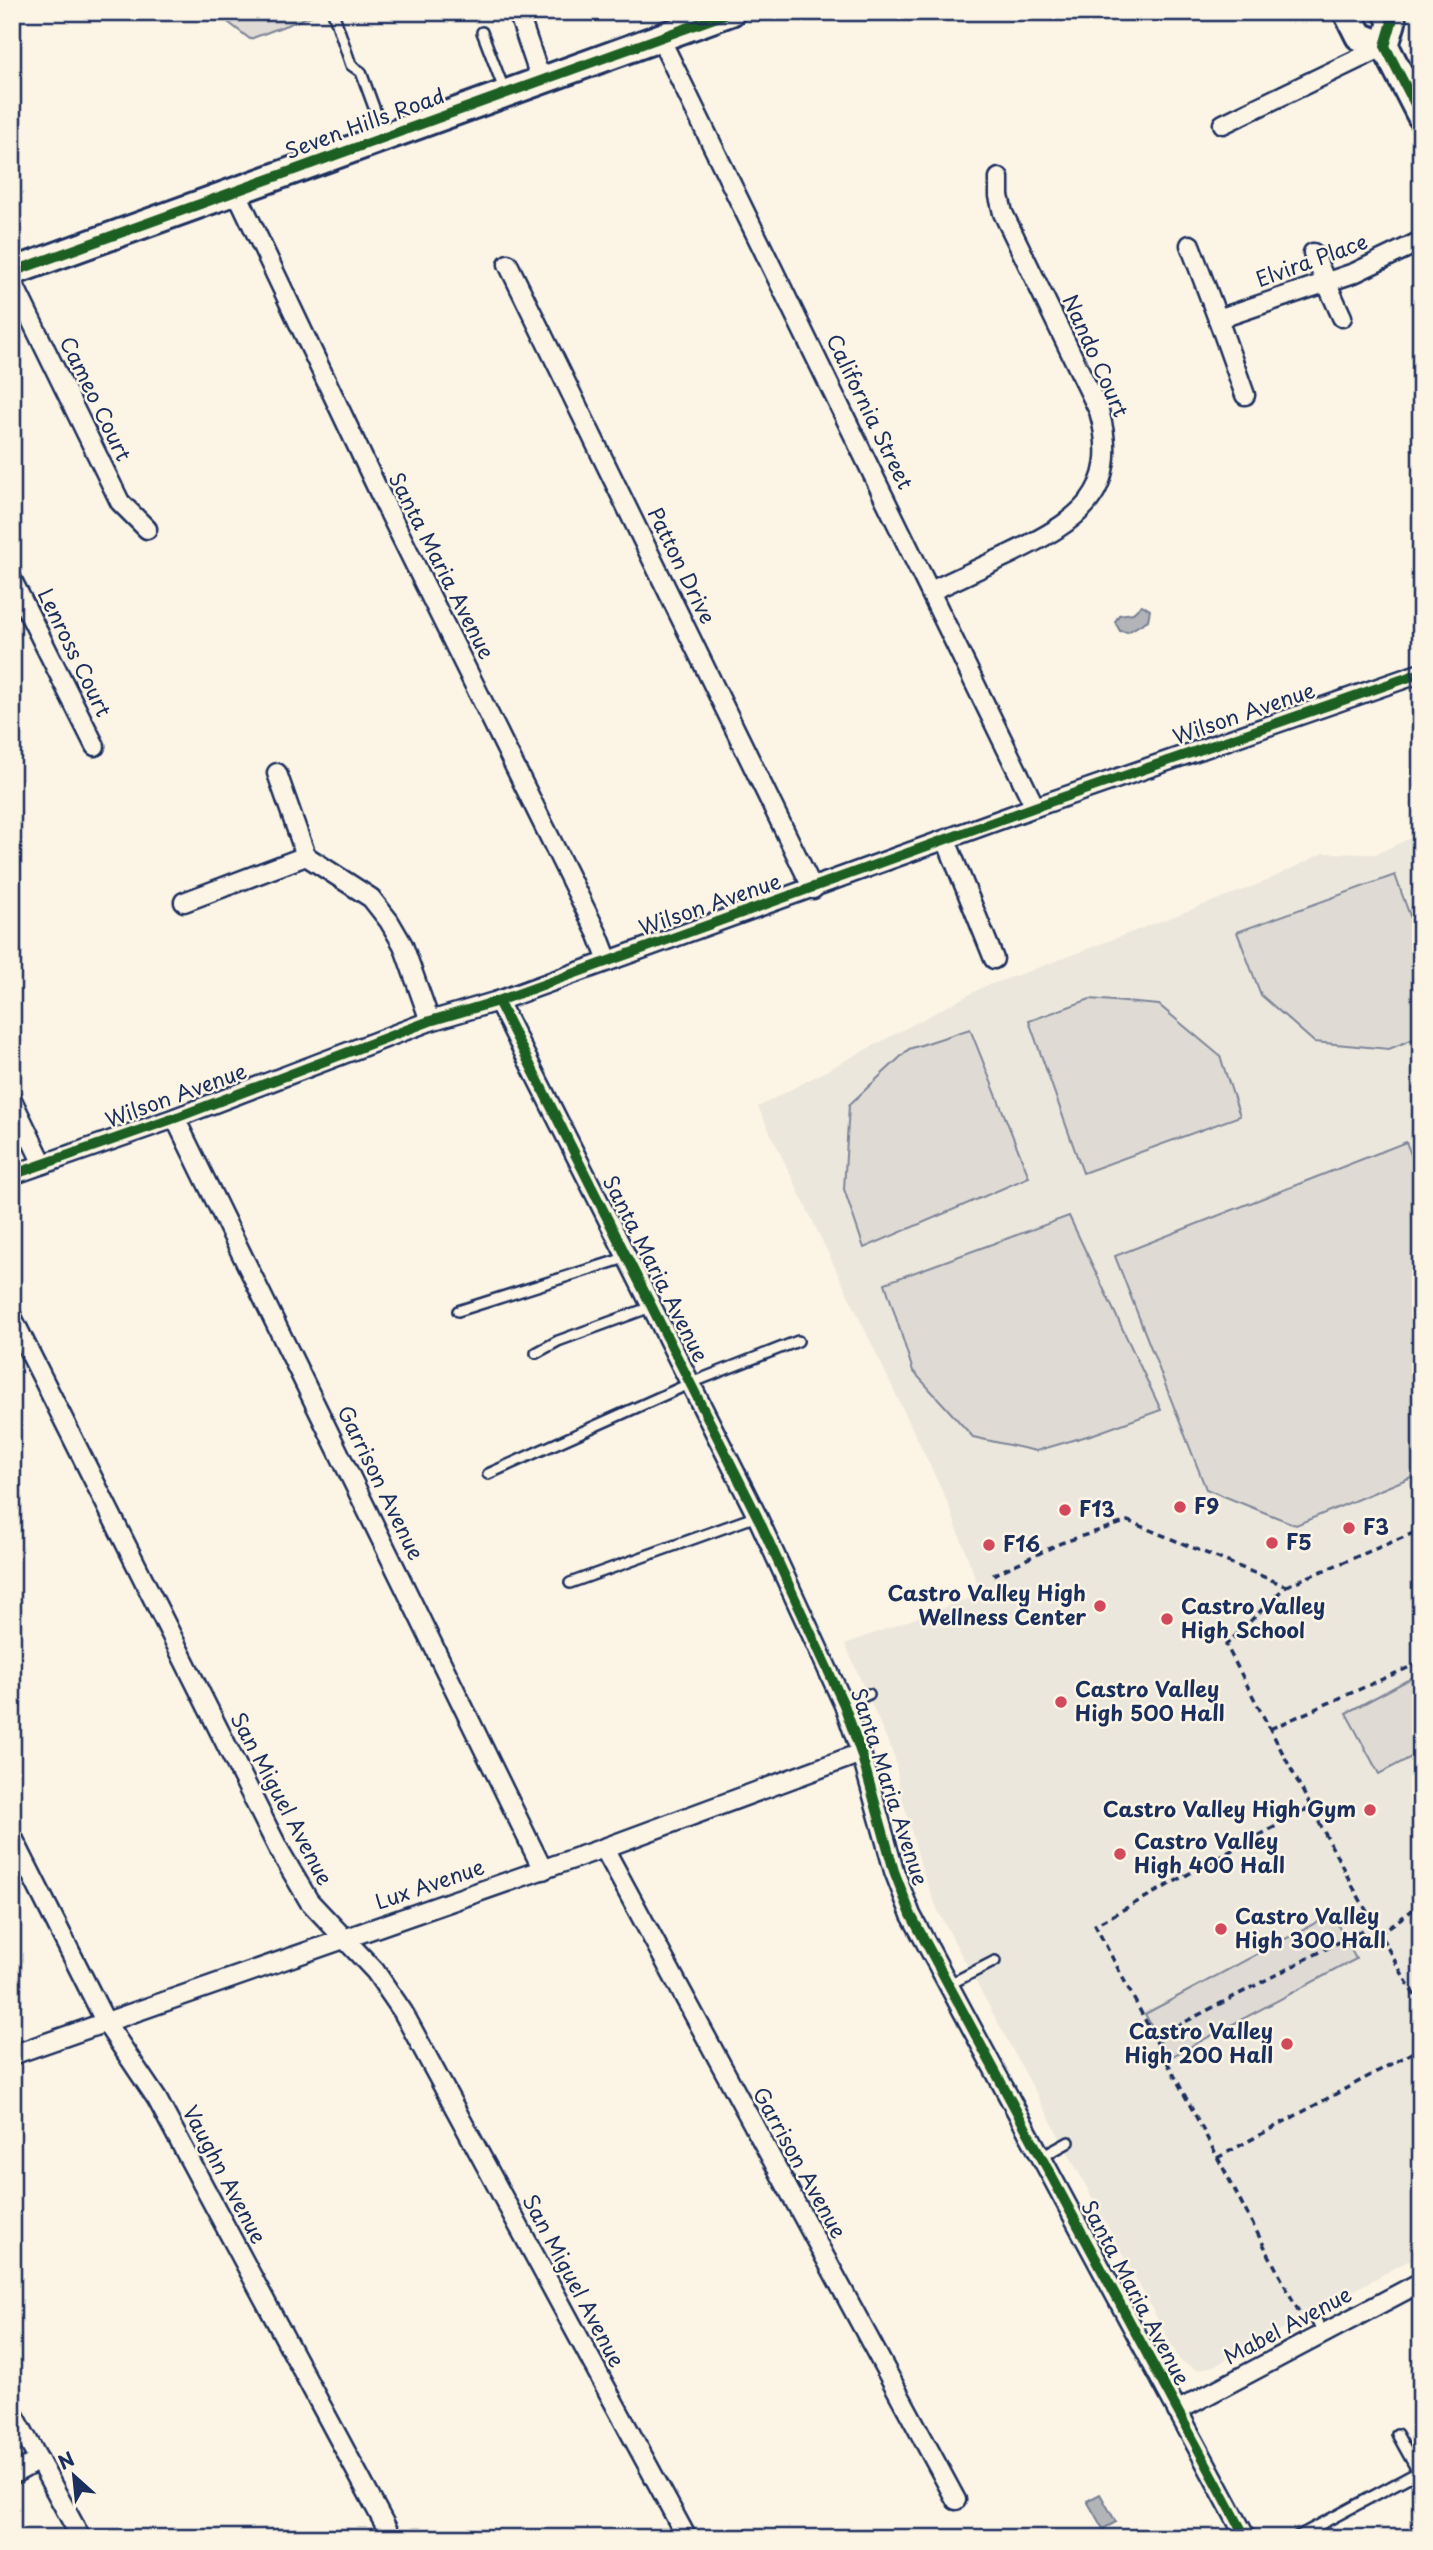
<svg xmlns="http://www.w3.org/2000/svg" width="1433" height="2550" font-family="'Playpen Sans',sans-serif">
<rect width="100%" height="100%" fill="#fcf5e5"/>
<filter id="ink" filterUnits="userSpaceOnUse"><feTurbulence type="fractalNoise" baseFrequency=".0143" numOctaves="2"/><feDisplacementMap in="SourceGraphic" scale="14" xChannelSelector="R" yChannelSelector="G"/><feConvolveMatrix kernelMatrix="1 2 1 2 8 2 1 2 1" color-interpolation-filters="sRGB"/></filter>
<g filter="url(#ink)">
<!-- built -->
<polygon fill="#ece7dc" points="1421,833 1421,2254 1214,2366 1197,2370 1180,2361 954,1941 938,1911 922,1870 899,1786 895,1758 845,1644 981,1594 947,1501 758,1107 985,986 1024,973 1264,882 1323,853 1376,854"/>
<!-- green -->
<g fill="#dfdbd4" stroke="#7d8599" stroke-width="2">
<polygon points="215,12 321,12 250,39"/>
<polygon points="1395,875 1421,946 1421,1036 1389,1049 1314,1042 1261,995 1237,932"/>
<polygon points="1090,999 1159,1005 1220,1056 1240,1116 1083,1173 1029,1021"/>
<polygon points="970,1029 1029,1177 864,1248 844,1189 849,1105 909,1049"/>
<polygon points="1406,1142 1421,1180 1421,1473 1296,1525 1206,1489 1115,1256"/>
<polygon points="1069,1216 1161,1410 1094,1434 1036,1451 973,1437 913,1371 885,1283"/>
<polygon points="1421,1673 1421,1752 1379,1774 1346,1713"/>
<polygon points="1332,1914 1356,1959 1169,2058 1145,2014"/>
</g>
<!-- water -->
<g fill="#b2b4b8" stroke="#767f94" stroke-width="2">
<polygon points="1142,605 1150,610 1148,620 1128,632 1120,631 1115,622 1119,615 1133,613"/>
<polygon points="1100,2494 1116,2522 1103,2529 1087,2501"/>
</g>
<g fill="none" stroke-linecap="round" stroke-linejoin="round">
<defs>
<g id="lane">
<polyline points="333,12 351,65 361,72 384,135"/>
<polyline points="482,32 505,92"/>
<polyline points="458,1311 625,1258"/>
<polyline points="536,1353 558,1341 651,1307"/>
<polyline points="488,1474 691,1383 798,1341"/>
<polyline points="570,1583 757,1516"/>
<polyline points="844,1705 869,1694"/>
<polyline points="948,1985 995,1961"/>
<polyline points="1040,2158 1069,2142"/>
<polyline points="1313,2314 1323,2333"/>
<polyline points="1295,2538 1418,2472 1397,2434"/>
</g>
<g id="street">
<polyline points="518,12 541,80"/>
<polyline points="660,38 1035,807"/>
<polyline points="1223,124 1385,46"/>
<polyline points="236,191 379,492 598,935 608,961"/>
<polyline points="1190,245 1218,319"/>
<polyline points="1313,253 1342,317"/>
<polyline points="508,264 813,889"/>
<polyline points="12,281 120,502 147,529"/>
<polyline points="1245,395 1218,319 1354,273 1421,241"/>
<polyline points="12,580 95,746"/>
<path d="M931 591C957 579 984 566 1010 554 1076 522 1123 494 1099 411L1003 213 999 196V178"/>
<polyline points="277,773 306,856 371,898 389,921 403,945 430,1021"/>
<polyline points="946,840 994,959"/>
<polyline points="184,902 306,856"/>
<polyline points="498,1001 757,1516 844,1705 861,1753 894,1871 911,1915 1246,2538"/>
<polyline points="12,1100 43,1164"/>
<polyline points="175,1118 543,1870"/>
<polyline points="12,1175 175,1118 430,1021 498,1001 1035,807 1421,673"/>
<polyline points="12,1317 278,1848 309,1901 375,1971 403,2012 687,2538"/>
<polyline points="12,1836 106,2023 157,2099 392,2538"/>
<polyline points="604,1848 956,2500"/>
<polyline points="12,2055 604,1848 861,1753"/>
<polyline points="12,2411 81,2538"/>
<polyline points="1177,2411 1421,2282"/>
<polyline points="12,2475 39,2460"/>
</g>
<g id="secondary">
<polyline points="1347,12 1359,36 1385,46"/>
<polyline points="1387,12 1392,22 1385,46 1421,116"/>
<polyline points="12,272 731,12"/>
</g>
</defs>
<!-- lane casing -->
<use href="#lane" stroke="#1b2f5e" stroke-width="14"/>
<!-- street casing -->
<use href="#street" stroke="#1b2f5e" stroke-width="23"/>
<!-- secondary casing -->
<use href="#secondary" stroke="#1b2f5e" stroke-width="32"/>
<!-- path -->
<g stroke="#1b2f5e" stroke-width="3.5" stroke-dasharray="7 5" stroke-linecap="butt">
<polyline points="993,1575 1061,1543 1128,1521 1286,1586 1226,1645 1353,1887 1421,2007"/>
<polyline points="1286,1586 1421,1530"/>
<polyline points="1270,1729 1421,1662"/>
<polyline points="1379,1934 1421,1904"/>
<polyline points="1154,2038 1374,1924"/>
<polyline points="1217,2158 1421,2048"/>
<polyline points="1299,2312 1095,1925 1311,1807"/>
</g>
<!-- lane -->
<use href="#lane" stroke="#fcf5e5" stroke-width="9"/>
<!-- street -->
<use href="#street" stroke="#fcf5e5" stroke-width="18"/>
<!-- secondary -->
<use href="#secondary" stroke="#fcf5e5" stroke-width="26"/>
<defs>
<g id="cycleway">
<polyline points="1387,12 1392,22 1385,46 1421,116"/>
<polyline points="12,272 731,12"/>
<polyline points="498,1001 757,1516 844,1705 861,1753 894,1871 911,1915 1246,2538"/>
<polyline points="12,1175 175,1118 430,1021 498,1001 1035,807 1421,673"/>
</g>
</defs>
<!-- cycleway casing -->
<use href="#cycleway" stroke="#fcf5e5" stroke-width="15"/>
<!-- cycleway -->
<use href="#cycleway" stroke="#1b5e20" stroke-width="10"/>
</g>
</g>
<!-- markers -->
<g fill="#d1495b" stroke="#fcf5e5" stroke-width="2.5">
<circle cx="1180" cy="1507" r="7"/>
<circle cx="1065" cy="1510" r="7"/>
<circle cx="1349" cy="1528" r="7"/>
<circle cx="1272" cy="1543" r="7"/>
<circle cx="989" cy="1545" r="7"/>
<circle cx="1100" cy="1606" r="7"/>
<circle cx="1167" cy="1619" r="7"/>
<circle cx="1061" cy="1702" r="7"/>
<circle cx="1370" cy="1810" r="7"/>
<circle cx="1120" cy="1854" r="7"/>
<circle cx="1221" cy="1929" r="7"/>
<circle cx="1287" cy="2044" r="7"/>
</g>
<g text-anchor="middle" stroke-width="5" stroke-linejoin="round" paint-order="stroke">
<!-- street labels -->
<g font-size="21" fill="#1b2f5e" stroke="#fcf5e5">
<text transform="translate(365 124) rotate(-20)" y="7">Seven Hills Road</text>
<text transform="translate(1312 261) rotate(-20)" y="7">Elvira Place</text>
<text transform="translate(1095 356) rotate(66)" y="7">Nando Court</text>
<text transform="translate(95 399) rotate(64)" y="7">Cameo Court</text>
<text transform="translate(869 412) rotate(64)" y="7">California Street</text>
<text transform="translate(441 566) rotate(63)" y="7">Santa Maria Avenue</text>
<text transform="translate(681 566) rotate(64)" y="7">Patton Drive</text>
<text transform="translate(74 653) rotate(64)" y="7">Lenross Court</text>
<text transform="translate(1244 714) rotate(-19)" y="7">Wilson Avenue</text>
<text transform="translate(710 905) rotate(-19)" y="7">Wilson Avenue</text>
<text transform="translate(176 1096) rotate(-20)" y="7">Wilson Avenue</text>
<text transform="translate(655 1269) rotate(63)" y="7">Santa Maria Avenue</text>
<text transform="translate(380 1483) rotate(64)" y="7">Garrison Avenue</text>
<text transform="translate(889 1787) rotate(72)" y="7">Santa Maria Avenue</text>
<text transform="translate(281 1799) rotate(62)" y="7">San Miguel Avenue</text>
<text transform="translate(430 1885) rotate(-19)" y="7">Lux Avenue</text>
<text transform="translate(799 2163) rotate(61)" y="7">Garrison Avenue</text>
<text transform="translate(224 2175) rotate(62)" y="7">Vaughn Avenue</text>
<text transform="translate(573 2281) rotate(62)" y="7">San Miguel Avenue</text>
<text transform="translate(1135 2293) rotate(62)" y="7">Santa Maria Avenue</text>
<text transform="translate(1288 2326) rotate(-28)" y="7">Mabel Avenue</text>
</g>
<!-- poi labels -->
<g font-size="21" font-weight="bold" fill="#1b2f5e" stroke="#fcf5e5" text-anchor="start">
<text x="1194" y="1514">F9</text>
<text x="1079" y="1517">F13</text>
<text x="1363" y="1535">F3</text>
<text x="1286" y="1550">F5</text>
<text x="1003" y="1552">F16</text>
<text x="1086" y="1601" text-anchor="end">Castro Valley High<tspan x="1086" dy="24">Wellness Center</tspan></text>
<text x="1181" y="1614">Castro Valley<tspan x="1181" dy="24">High School</tspan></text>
<text x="1075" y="1697">Castro Valley<tspan x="1075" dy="24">High 500 Hall</tspan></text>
<text x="1356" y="1817" text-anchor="end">Castro Valley High Gym</text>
<text x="1134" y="1849">Castro Valley<tspan x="1134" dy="24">High 400 Hall</tspan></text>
<text x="1235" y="1924">Castro Valley<tspan x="1235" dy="24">High 300 Hall</tspan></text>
<text x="1273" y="2039" text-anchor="end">Castro Valley<tspan x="1273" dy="24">High 200 Hall</tspan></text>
</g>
</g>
<!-- margin -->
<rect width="1433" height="2550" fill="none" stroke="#fcf5e5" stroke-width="42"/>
<rect x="21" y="21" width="1391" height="2508" fill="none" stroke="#1b2f5e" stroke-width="2.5" filter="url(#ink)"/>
<!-- north arrow -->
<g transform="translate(74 2476) rotate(333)" stroke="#fcf5e5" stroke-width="5" paint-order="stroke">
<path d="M0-5L12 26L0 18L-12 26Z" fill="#1b2f5e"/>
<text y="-10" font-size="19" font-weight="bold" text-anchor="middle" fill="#1b2f5e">N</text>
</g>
</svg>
